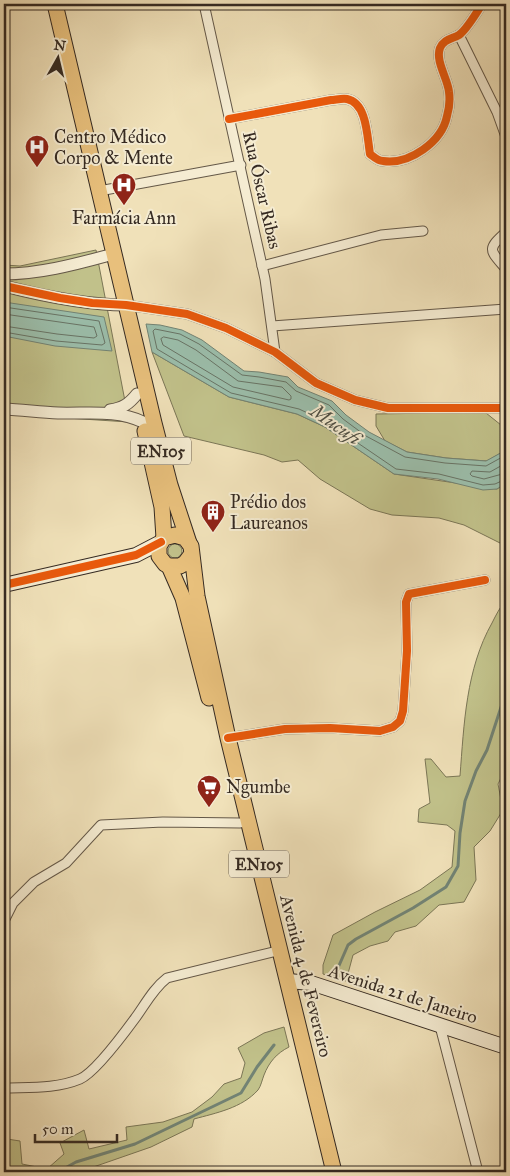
<svg xmlns="http://www.w3.org/2000/svg" width="510" height="1176" font-family="'IM FELL Great Primer',serif">
<rect width="100%" height="100%" fill="#f0e1b9"/>
<filter id="stains"><feTurbulence type="fractalNoise" baseFrequency=".004" numOctaves="4"/><feColorMatrix values="0 0 0 0 .2 0 0 0 0 .09 0 0 0 0 .02 0 0 0 .5 -.17"/></filter>
<radialGradient id="worn" r=".72"><stop offset=".6" stop-color="#630" stop-opacity="0"/><stop offset="1" stop-color="#630" stop-opacity=".3"/></radialGradient>
<!-- green -->
<g fill="#c1c18a" stroke="#7b7656">
<polygon points="96,250 129,422 4,414 4,265 20,266"/>
<polygon points="152,352 229,397 297,414 325,427 394,474 497,489 506,483 506,546 464,525 439,518 392,515 370,509 320,479 298,460 282,462 264,455 184,436"/>
<polygon points="435,413 486,413 506,429 506,450 487,461 446,458 407,452 385,441 376,426 376,414"/>
<circle cx="175" cy="551" r="7"/>
<path d="M506 600V768L498 784 503 810 490 831 474 847 476 880 464 902 439 905 416 926 395 932 388 941 370 946 353 955 346 981 323 974V965L333 935 375 912 420 890 452 867 455 831 447 825 418 822 419 809 430 803 425 759H431L446 777 460 776C464 724 466 669 492 623 496 615 500 607 506 600Z"/>
<path d="M284 1027 289 1047C277 1053 269 1062 264 1075 262 1080 261 1086 258 1090 242 1108 216 1113 194 1119L192 1127 151 1147 79 1172H4V1131L7 1139 20 1141 22 1164 47 1169 64 1154 60 1143 84 1130 89 1149 127 1140 126 1127 163 1122 192 1112 212 1097 224 1084 241 1078 245 1063 238 1048 264 1033Z"/>
</g>
<!-- water -->
<g fill="#9bbeab" stroke="#728374">
<polygon points="4,302 104,317 112,351 55,346 4,336"/>
<polygon points="146,324 160,325 182,330 202,340 244,371 259,372 288,377 298,387 332,401 346,415 369,432 407,452 446,458 486,461 506,450 506,483 497,489 483,490 438,479 394,474 325,427 297,414 229,397 152,352"/>
</g>
<g fill="none" stroke-linecap="round" stroke-linejoin="round">
<!-- shore -->
<g stroke="#687466" stroke-width="1">
<polyline points="4,307 99,321 105,343 102,345 56,341 4,332"/>
<polyline points="4,314 94,327 97,336 94,338 57,334 4,326"/>
<polygon points="164,337 178,340 196,350 238,381 282,387 291,396 291,399 289,400 233,387 163,345 161,339"/>
<polyline points="506,455 486,466 445,463 405,457 366,436 343,419 329,405 296,391 286,382 259,377 242,375 199,344 180,334 155,329 153,331 157,349 231,393 299,409 327,422 396,469 439,474 483,485 495,484 506,479"/>
<polyline points="506,463 490,472 472,471 470,474 472,476 484,479 506,473"/>
</g>
<!-- stream -->
<g stroke="#728374" stroke-width="3">
<polyline points="334,977 348,945 356,939 413,908 446,887 458,866 460,833 465,801 476,771 487,750 506,692"/>
<polyline points="64,1172 67,1167 76,1162 135,1144 241,1093 257,1067 274,1045"/>
</g>
<defs>
<g id="minor">
<polyline points="204,4 265,279 275,352"/>
<polyline points="459,35 497,112 506,137"/>
<path d="M229 119 331 100C335 100 342 98 347 99 367 103 367 136 370 154 374 157 378 161 383 161 409 165 442 142 447 116 449 109 450 99 449 92 448 79 435 61 440 48 444 39 452 39 459 35 467 29 477 12 482 4"/>
<polyline points="99,191 241,165"/>
<path d="M506 232C486 250 490 250 506 269"/>
<polyline points="262,266 381,235 423,231"/>
<polyline points="126,305 187,314 226,328 275,352 316,383 355,400 388,408 506,408"/>
<polyline points="272,326 506,309"/>
<polyline points="228,738 285,729 330,728 380,731 393,727 400,721 403,711 407,651 406,602 409,594 485,580"/>
<polyline points="4,921 13,903 34,882 66,863 101,825 163,822 240,823"/>
<polyline points="440,1026 478,1172"/>
<path d="M4 1088C29 1087 56 1089 80 1079 96 1072 125 1032 136 1017 146 1003 154 988 167 978L273 952"/>
</g>
<g id="tertiary">
<path d="M4 274C38 274 73 265 106 256"/>
<path d="M4 286C43 296 86 305 126 305"/>
<path d="M4 409C22 410 40 412 58 413 87 414 116 409 143 422"/>
<path d="M110 410C123 408 129 404 137 394"/>
</g>
<g id="secondary">
<polyline points="4,585 136,555 161,542"/>
<polyline points="288,981 311,983 506,1047"/>
</g>
<g id="primary">
<polyline points="55,4 154,423 170,485 189,543"/>
<polyline points="145,431 162,507 164,538"/>
<polyline points="191,555 185,563 180,566 169,566 165,564 159,556 159,546 164,538 175,535 185,538 191,546 197,596 228,738 334,1172"/>
<polyline points="169,566 183,598 209,698"/>
</g>
</defs>
<!-- minor casing -->
<use href="#minor" stroke="#645848" stroke-width="11"/>
<!-- tertiary casing -->
<use href="#tertiary" stroke="#645848" stroke-width="13"/>
<!-- secondary casing -->
<use href="#secondary" stroke="#352a22" stroke-width="16"/>
<!-- primary casing -->
<use href="#primary" stroke="#352a22" stroke-width="17"/>
<!-- minor -->
<use href="#minor" stroke="#f5ecd2" stroke-width="9"/>
<!-- tertiary -->
<use href="#tertiary" stroke="#f5ecd2" stroke-width="11"/>
<!-- secondary -->
<use href="#secondary" stroke="#f5ecd2" stroke-width="14"/>
<!-- primary -->
<use href="#primary" stroke="#e8c07c" stroke-width="15"/>
<defs>
<g id="cycleway">
<path d="M229 119 331 100C335 100 342 98 347 99 367 103 367 136 370 154 374 157 378 161 383 161 409 165 442 142 447 116 449 109 450 99 449 92 448 79 435 61 440 48 444 39 452 39 459 35 467 29 477 12 482 4"/>
<polyline points="4,286 60,298 92,303 126,305 187,314 226,328 275,352 316,383 355,400 388,408 506,408"/>
<polyline points="4,585 136,555 161,542"/>
<polyline points="228,738 285,729 330,728 380,731 393,727 400,721 403,711 407,651 406,602 409,594 485,580"/>
</g>
</defs>
<!-- cycleway casing -->
<use href="#cycleway" stroke="#f5ecd2" stroke-width="11"/>
<!-- cycleway -->
<use href="#cycleway" stroke="#e8590c" stroke-width="8"/>
</g>
<!-- icons -->
<defs>
<symbol id="hospital-pin" viewBox="-11 -11 22 30"><path d="M0 17L-7.5 6A9.5 9.5 0 1 1 7.5 6Z" fill="#8f2418" stroke="#f5ecd2"/><path d="M-5-5h3v3.5h4V-5h3V5h-3V1.5h-4V5h-3Z" fill="#fff"/></symbol>
<symbol id="building-pin" viewBox="-11 -11 22 30"><path d="M0 17L-7.5 6A9.5 9.5 0 1 1 7.5 6Z" fill="#8f2418" stroke="#f5ecd2"/><path d="M-4-6H4V6H1V3H-1V6H-4ZM-2.5-4.3h1.7v1.8h-1.7ZM.8-4.3h1.7v1.8H.8ZM-2.5-1h1.7V.8h-1.7ZM.8-1h1.7V.8H.8Z" fill="#fff"/></symbol>
<symbol id="supermarket-pin" viewBox="-11 -11 22 30"><path d="M0 17L-7.5 6A9.5 9.5 0 1 1 7.5 6Z" fill="#8f2418" stroke="#f5ecd2"/><path d="M-6-5.5h2.5l.6 2H6L4.5 2H-2.5L-4.4-4H-6ZM-1.5 3.2a1.3 1.3 0 1 0 .1 0ZM3 3.2a1.3 1.3 0 1 0 .1 0Z" fill="#fff"/></symbol>
</defs>
<g fill-rule="evenodd">
<use href="#hospital-pin" x="23" y="133" width="28" height="38"/>
<use href="#hospital-pin" x="110" y="171" width="28" height="38"/>
<use href="#building-pin" x="199" y="498" width="28" height="38"/>
<use href="#supermarket-pin" x="195" y="773" width="28" height="38"/>
</g>
<g text-anchor="middle" stroke-width="4" stroke-linejoin="round" paint-order="stroke">
<!-- shield labels -->
<g fill="#f5ecd2" stroke="#6f6457" stroke-width="1">
<rect x="131" y="437.5" width="60" height="27" rx="4"/>
<rect x="229" y="850.5" width="60" height="27" rx="4"/>
</g>
<g font-size="16" font-weight="bold" fill="#352a22">
<text x="161" y="457">EN105</text>
<text x="259" y="870">EN105</text>
</g>
<!-- poi labels -->
<g font-size="18" fill="#352a22" stroke="#f5ecd2" text-anchor="start">
<text x="54" y="143">Centro Médico<tspan x="54" dy="21">Corpo &amp; Mente</tspan></text>
<text x="124" y="224" text-anchor="middle">Farmácia Ann</text>
<text x="230" y="508">Prédio dos<tspan x="230" dy="21">Laureanos</tspan></text>
<text x="226" y="793">Ngumbe</text>
</g>
<!-- street labels -->
<g font-size="18" fill="#352a22" stroke="#f5ecd2">
<text transform="translate(262 190) rotate(77)" y="6">Rua Óscar Ribas</text>
<text transform="translate(306 976) rotate(76)" y="6">Avenida 4 de Fevereiro</text>
<text transform="translate(403 994) rotate(18)" y="6">Avenida 21 de Janeiro</text>
</g>
<!-- water labels -->
<g font-size="19" font-style="italic" fill="#4e4f44" stroke="#f5ecd2">
<text transform="translate(336 424) rotate(35)" y="7">Mucufi</text>
</g>
</g>
<!-- margin -->
<rect width="510" height="1176" fill="none" stroke="#f0e1b9" stroke-width="20"/>
<rect x="5" y="5" width="500" height="1166" fill="none" stroke="#352a22" stroke-width="2.5"/>
<rect x="10" y="10" width="490" height="1156" fill="none" stroke="#352a22"/>
<!-- north arrow -->
<g transform="translate(58 58) rotate(8)" stroke="#f5ecd2" stroke-width="4" paint-order="stroke">
<path d="M0-4L9 19L0 12L-9 19Z" fill="#352a22"/>
<text y="-8" font-size="14" font-weight="bold" text-anchor="middle" fill="#352a22">N</text>
</g>
<!-- scale -->
<path d="M35 1134v8h82v-8" fill="none" stroke="#352a22" stroke-width="2.5"/>
<text x="42" y="1134" font-size="15" fill="#352a22" stroke="#f5ecd2" stroke-width="4" paint-order="stroke">50 m</text>
<rect width="100%" height="100%" filter="url(#stains)"/>
<rect width="100%" height="100%" fill="url(#worn)"/>
</svg>
